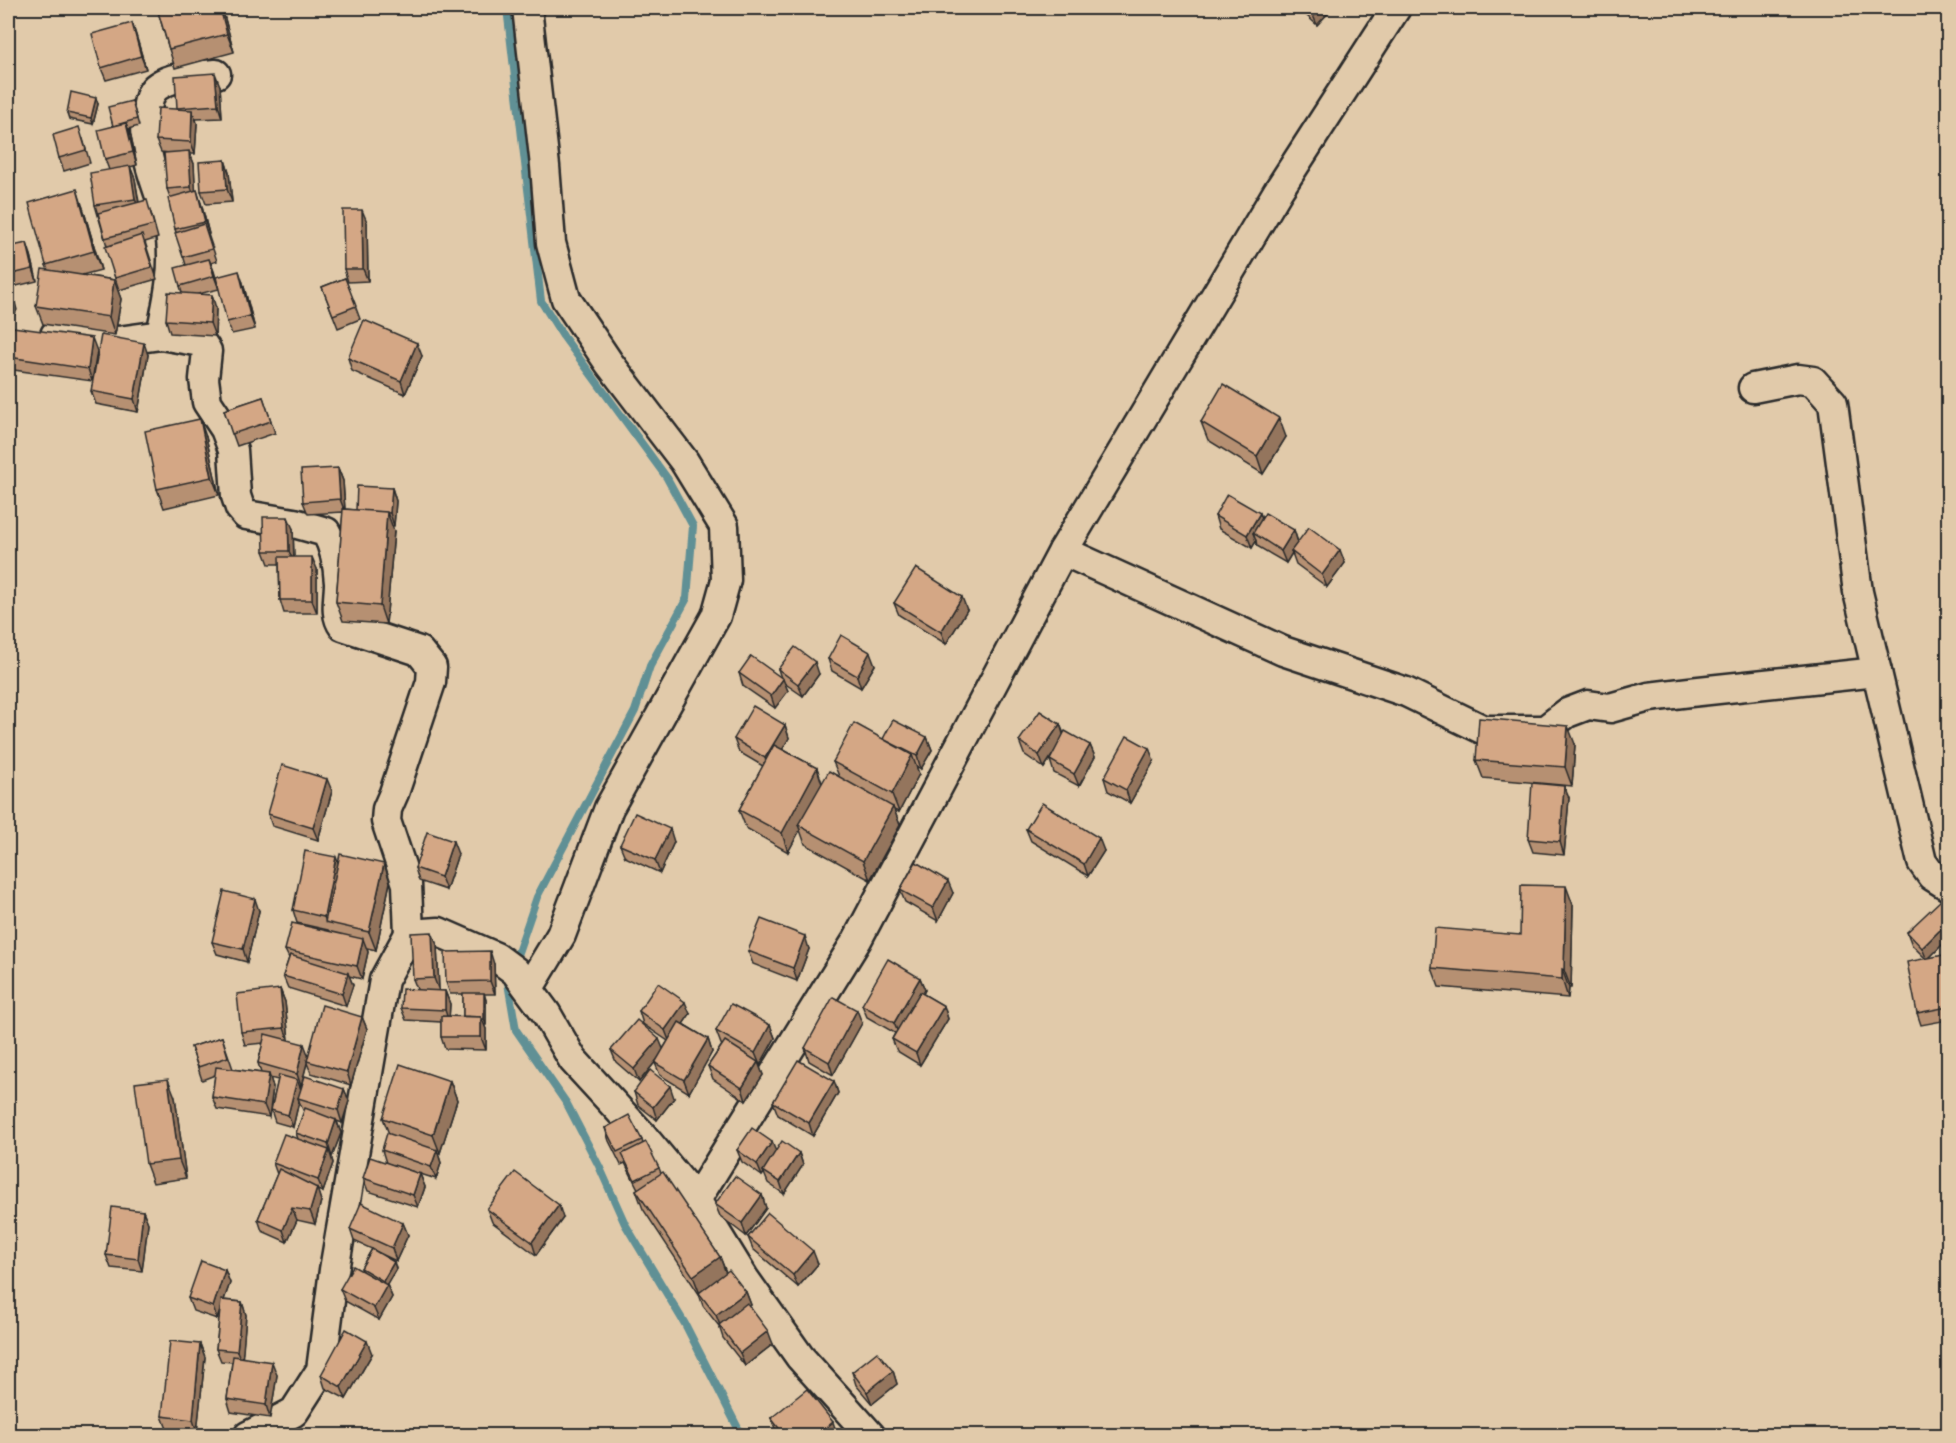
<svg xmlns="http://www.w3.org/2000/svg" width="1956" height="1443" font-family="'Playpen Sans',sans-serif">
<rect width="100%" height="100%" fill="#e1caaa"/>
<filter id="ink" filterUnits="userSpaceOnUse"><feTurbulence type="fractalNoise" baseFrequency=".0167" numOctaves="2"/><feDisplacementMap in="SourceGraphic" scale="12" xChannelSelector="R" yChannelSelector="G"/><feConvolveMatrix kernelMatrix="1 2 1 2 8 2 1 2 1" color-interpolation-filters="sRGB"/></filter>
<g filter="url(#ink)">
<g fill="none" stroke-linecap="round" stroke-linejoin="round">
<!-- stream -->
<g stroke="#609095" stroke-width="8">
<polyline points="507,8 541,301 563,336 667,478 693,526 687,598 650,666 635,711 537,897 514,964"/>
<polyline points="509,978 508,983 516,1030 567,1104 599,1166 625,1224 685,1324 742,1436"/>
</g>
<defs>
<g id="street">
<polyline points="527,8 545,166 551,243 566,299 609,363 684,461 724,526 726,580 716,616 609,808 561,935 529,988"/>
<path d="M55 335 118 341 161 335 201 342 207 351 204 379 207 402 225 429 233 450 236 496 240 508 246 515 294 523 326 532C335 548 338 565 339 583 339 598 334 614 343 626L419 651 432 667 431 682 394 793 387 809 386 821 407 884 409 934"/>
<path d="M161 335C167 303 175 273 171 240 165 191 138 163 147 110 148 101 150 91 158 86 173 75 199 76 216 74"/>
<polyline points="1753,388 1798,379 1813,381 1833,403 1858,592 1922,862 1932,876 1948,886"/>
<polyline points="1063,551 1283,651 1406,692 1484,730 1545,730 1567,713 1588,705 1610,708 1649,697 1690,692 1877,672"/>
<polyline points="696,1200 857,940 1063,551 1278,191 1396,8"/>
<polyline points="248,1436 294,1412 321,1370 334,1270 384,980 409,934 439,932 496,957 515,971 546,1013 573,1060 642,1135 696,1200 744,1278 800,1357 871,1436"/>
</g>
</defs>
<!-- street casing -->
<use href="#street" stroke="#2b2b2b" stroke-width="33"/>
<!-- street -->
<use href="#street" stroke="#e1caaa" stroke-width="28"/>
</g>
<!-- wall -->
<g fill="#b69072" stroke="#2b2b2b" stroke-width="1.5">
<polygon points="157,8 222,8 234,52 175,68 169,49"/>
<polygon points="1298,8 1333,8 1317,25"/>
<polygon points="132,23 146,69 106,80 101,68"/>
<polygon points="220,86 222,118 196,119 197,123 195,154 190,154 194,164 195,191 201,203 209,234 208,234 217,261 211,263 219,289 198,294 216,308 215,336 170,333 166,320 182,293 180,286 186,265 175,229 170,197 167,189 169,153 161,152 156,140 178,109 177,108"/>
<polygon points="132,101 139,126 128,129 131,136 137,165 130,167 135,179 139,202 151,213 158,238 145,242 157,279 119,290 115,278 107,246 95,205 109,170 105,159 113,126"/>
<polygon points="98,104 93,124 69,119 67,113"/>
<polygon points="83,139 90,163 64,171 59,158"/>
<polygon points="225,160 229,173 232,202 206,204 201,191"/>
<polygon points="83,208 101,270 82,275 114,280 121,299 115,335 43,324 36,306 48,270 46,265"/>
<polygon points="367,222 368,281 348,282 344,269"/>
<polygon points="8,247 31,255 37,281 8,288"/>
<polygon points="345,278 360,319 338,328 322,287"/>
<polygon points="243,283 255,329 232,334 227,322"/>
<polygon points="97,351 92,381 14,370 9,357"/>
<polygon points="148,355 138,412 96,404 91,391"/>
<polygon points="422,356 405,394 352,371 348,358"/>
<polygon points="263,397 275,433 237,446 224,410"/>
<polygon points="1201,422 1286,437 1263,474 1208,440"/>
<polygon points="206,437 219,495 164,508 157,489"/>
<polygon points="338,468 343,481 345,509 356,510 392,488 396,501 394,526 392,526 394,531 386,624 343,621 336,602 343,512 308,514 303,502"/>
<polygon points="1260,513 1262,518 1294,530 1298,542 1345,563 1327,587 1296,564 1292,553 1286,563 1257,546 1256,541 1252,548 1219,529 1215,516"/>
<polygon points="293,529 294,557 317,569 317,613 284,613 280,600 279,564 269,564 264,551"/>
<polygon points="894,603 967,610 946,644 899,615"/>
<polygon points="828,659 875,665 861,688 832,671"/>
<polygon points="778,669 819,674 803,696 784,683 788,691 775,708 743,686 739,673 781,678"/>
<polygon points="1060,724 1064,734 1090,745 1095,757 1079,786 1054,773 1050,760 1054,753 1044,768 1024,754 1019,741"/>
<polygon points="785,725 789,738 782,749 817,768 822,783 839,776 833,762 883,739 927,737 932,750 921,769 916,766 919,774 899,812 894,810 900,825 870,880 805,844 800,830 788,852 746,828 739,810 763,766 739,752 734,739"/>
<polygon points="1575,744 1572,786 1483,778 1476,760"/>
<polygon points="1154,761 1130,803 1108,791 1104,778"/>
<polygon points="332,791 318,840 272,826 268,814"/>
<polygon points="1569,798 1564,855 1533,852 1528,839"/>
<polygon points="1026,829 1104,851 1088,876 1031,841"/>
<polygon points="674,842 660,873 625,857 620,845"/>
<polygon points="458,854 446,890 419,881 415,868"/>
<polygon points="338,862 390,882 376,950 367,948 368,952 362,979 349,976 353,985 346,1006 288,988 283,976 289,958 285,950 329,931 328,930 297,923 293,910"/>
<polygon points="900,890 953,893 938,921 905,902"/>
<polygon points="1573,905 1571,988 1569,988 1568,998 1439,987 1432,968 1520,935"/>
<polygon points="1948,908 1948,939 1929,958 1948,967 1948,1020 1921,1025 1917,1013 1925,958 1912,945 1907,932"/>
<polygon points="259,911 247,962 217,954 212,942"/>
<polygon points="437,945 439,991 445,991 450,1004 449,1016 463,1017 463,994 450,994 446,982 494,964 495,994 484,994 486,1000 486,1025 484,1025 486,1029 486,1050 445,1049 441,1037 441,1022 406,1020 401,1008 417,989 413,979"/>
<polygon points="809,949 797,981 753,964 748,951"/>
<polygon points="920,978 925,990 923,994 944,1006 948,1019 920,1065 897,1051 892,1039 895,1033 867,1017 862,1005"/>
<polygon points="280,989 285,1002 289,1040 308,1055 362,1017 367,1029 351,1085 311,1073 307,1063 301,1086 299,1086 300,1090 344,1089 349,1101 342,1123 337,1121 341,1133 332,1157 331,1156 333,1163 323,1192 317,1190 321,1201 315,1224 297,1220 287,1242 262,1231 258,1219 277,1174 273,1163 298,1139 296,1133 304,1111 303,1110 299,1101 293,1127 275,1122 271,1110 278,1080 270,1078 273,1087 269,1117 217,1109 212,1097 215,1075 202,1080 191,1047 222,1037 233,1069 261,1073 258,1063 263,1043 245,1045 241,1032"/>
<polygon points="639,1011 690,1014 683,1024 708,1039 712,1052 689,1093 660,1075 655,1063 657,1060 639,1082 616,1062 611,1050 663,1049 668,1041 643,1024"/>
<polygon points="862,1023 833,1075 809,1061 805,1048"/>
<polygon points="770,1025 775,1038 759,1065 763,1075 746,1101 713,1079 708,1066 722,1045 721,1044 716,1031"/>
<polygon points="450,1081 457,1100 440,1153 438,1153 441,1163 436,1179 386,1163 382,1150 389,1134 383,1118"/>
<polygon points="834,1081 838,1093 813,1136 778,1115 773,1102"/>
<polygon points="634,1092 674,1098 657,1120 638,1105"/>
<polygon points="175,1097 186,1178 153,1183 146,1164"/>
<polygon points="605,1128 642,1140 643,1144 659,1168 661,1173 720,1257 726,1272 746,1292 751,1305 749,1306 773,1344 745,1366 723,1338 719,1326 703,1306 699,1294 643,1209 636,1190 638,1189 625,1163 621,1165 609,1141"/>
<polygon points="737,1150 799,1153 803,1165 784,1194 768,1183 764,1173 762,1176 742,1162"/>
<polygon points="420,1174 425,1187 418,1207 368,1191 363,1178"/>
<polygon points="762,1195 766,1208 746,1236 720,1216 715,1204"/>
<polygon points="487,1209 563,1218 536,1255 492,1222"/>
<polygon points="143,1211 148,1223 142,1271 111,1268 106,1255"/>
<polygon points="403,1223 408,1235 396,1261 373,1250 394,1262 396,1269 387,1285 392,1297 379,1320 345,1301 340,1289 362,1271 361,1268 372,1249 354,1241 350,1229"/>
<polygon points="748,1237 818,1264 798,1287 753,1249"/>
<polygon points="225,1270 230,1283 224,1300 242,1302 246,1315 242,1358 277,1375 270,1418 231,1412 227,1399 232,1362 221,1361 216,1349 220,1311 217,1319 193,1311 188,1298"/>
<polygon points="200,1344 205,1357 197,1432 167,1429 162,1416"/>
<polygon points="372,1354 346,1399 325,1388 321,1375"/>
<polygon points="893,1371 897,1384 872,1404 856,1385 852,1372"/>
<polygon points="771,1418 837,1434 836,1436 780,1436 776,1431"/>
</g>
<!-- shaded-wall -->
<g fill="#94755d" stroke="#2b2b2b" stroke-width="1.5">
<polygon points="220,8 222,8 234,52 227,34"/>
<polygon points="1317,8 1333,8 1317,25 1312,13"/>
<polygon points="132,23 136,35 146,69 141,56"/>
<polygon points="215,73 220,86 222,118 218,105"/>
<polygon points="96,98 98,104 93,124 91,118"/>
<polygon points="192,110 197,123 195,154 191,142"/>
<polygon points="126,123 131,136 137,165 133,152"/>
<polygon points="189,151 194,164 196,200 191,187"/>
<polygon points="225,160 229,173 232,202 227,189"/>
<polygon points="130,166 135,179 140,211 135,199"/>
<polygon points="77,189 83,208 101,270 94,251"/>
<polygon points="197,190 201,203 209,234 205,222"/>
<polygon points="362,210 367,222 368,281 363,269"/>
<polygon points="27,243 31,255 37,281 33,269"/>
<polygon points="209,259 214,271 219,289 214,276"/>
<polygon points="239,271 243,283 255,329 250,316"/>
<polygon points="114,280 121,299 115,335 109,317"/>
<polygon points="212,295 216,308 215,336 210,323"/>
<polygon points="15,303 17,310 8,326 8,316"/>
<polygon points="92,338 97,351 92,381 88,369"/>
<polygon points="144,343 148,355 138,412 134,399"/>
<polygon points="417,343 422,356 405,394 401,381"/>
<polygon points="1279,418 1286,437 1263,474 1257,456"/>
<polygon points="200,419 206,437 219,495 212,477"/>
<polygon points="338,468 343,481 345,512 340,499"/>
<polygon points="392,488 396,501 394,526 390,513"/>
<polygon points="387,512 394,531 386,624 380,606"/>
<polygon points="1260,513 1264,526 1253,533 1256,541 1252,548 1247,535"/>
<polygon points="288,517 293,529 294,563 289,551"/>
<polygon points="1294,530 1298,543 1291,551 1292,553 1286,563 1281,551"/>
<polygon points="1340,550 1345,563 1327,587 1322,575"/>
<polygon points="312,557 317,569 317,613 312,600"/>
<polygon points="962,597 967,610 946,644 941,632"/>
<polygon points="870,652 875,665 861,688 857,676"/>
<polygon points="815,662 819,674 803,696 798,684"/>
<polygon points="783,679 788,691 775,708 771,696"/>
<polygon points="1060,724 1064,737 1044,768 1039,755"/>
<polygon points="785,725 789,738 770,771 765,758"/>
<polygon points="1568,726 1575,744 1572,786 1565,767"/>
<polygon points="927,737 932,750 921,769 917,756"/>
<polygon points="1090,745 1095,757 1079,786 1074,774"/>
<polygon points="1149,748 1154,761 1130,803 1126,790"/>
<polygon points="912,755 919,774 899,812 892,794"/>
<polygon points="817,768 823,787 798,825 800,830 788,852 782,833"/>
<polygon points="327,779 332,791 318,840 313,828"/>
<polygon points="1564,786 1569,798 1564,855 1560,842"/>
<polygon points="893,807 900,825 870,880 863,861"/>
<polygon points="670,829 674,842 660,873 655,860"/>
<polygon points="1099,838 1104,851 1088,876 1084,864"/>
<polygon points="453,841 458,854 446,890 441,877"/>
<polygon points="336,857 341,870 326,922 324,917"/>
<polygon points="384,864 390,882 376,950 369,932"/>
<polygon points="948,881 953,893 938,921 933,908"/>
<polygon points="1566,886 1573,905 1571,988 1564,970"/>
<polygon points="255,899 259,911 247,962 243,949"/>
<polygon points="1948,922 1948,939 1927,960 1922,948"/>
<polygon points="432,932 437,945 439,991 434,978"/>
<polygon points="805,936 809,949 797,981 793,968"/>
<polygon points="363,939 368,952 362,979 357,966"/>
<polygon points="490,951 494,964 495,994 490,981"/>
<polygon points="1944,955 1948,967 1948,978"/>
<polygon points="1562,969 1569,988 1568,998 1562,979"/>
<polygon points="348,973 353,985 346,1006 342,994"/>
<polygon points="920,978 925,990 899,1035 894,1023"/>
<polygon points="280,989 285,1002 289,1041 284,1028"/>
<polygon points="445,991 450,1004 449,1022 445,1010"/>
<polygon points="484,993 486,1000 486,1025 484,1019"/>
<polygon points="685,1002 690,1014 670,1043 665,1030"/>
<polygon points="944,1006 948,1019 920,1065 916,1053"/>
<polygon points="857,1010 862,1023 833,1075 829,1062"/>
<polygon points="362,1017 367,1029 351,1085 347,1072"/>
<polygon points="481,1017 486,1029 486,1050 481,1037"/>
<polygon points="770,1025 775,1038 760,1065 755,1053"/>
<polygon points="659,1039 664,1051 639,1082 634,1069"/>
<polygon points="708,1039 712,1052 689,1093 684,1080"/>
<polygon points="304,1044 309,1057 307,1061 307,1063 301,1086 297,1074"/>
<polygon points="758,1062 763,1075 746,1101 742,1088"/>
<polygon points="269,1074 273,1087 269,1117 264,1105"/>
<polygon points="168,1079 175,1097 186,1178 179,1160"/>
<polygon points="297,1080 302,1092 298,1098 299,1101 293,1127 288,1115"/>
<polygon points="450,1081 457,1100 440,1153 433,1135"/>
<polygon points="834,1081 838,1093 813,1136 809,1123"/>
<polygon points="670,1086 674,1098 657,1120 653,1107"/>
<polygon points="344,1089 349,1101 342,1123 338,1110"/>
<polygon points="336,1120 341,1133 332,1157 328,1144"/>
<polygon points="772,1142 777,1154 763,1171 764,1173 762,1176 757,1164"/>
<polygon points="329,1150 333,1163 323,1192 318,1180"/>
<polygon points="437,1150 441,1163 436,1179 431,1167"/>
<polygon points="799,1153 803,1165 784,1194 780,1182"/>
<polygon points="420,1174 425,1187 418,1207 413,1195"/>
<polygon points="317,1188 321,1201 315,1224 310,1211"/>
<polygon points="762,1195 766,1208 746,1236 742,1223"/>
<polygon points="559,1205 563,1218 536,1255 532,1242"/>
<polygon points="292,1208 297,1220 287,1242 283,1230"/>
<polygon points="143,1211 148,1223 142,1271 138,1259"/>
<polygon points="403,1223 408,1235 396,1261 392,1248"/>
<polygon points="813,1251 818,1264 798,1287 793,1275"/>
<polygon points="720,1257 727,1276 700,1294 693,1276"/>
<polygon points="394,1262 396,1269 385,1287 383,1281"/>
<polygon points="225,1270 230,1283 217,1319 213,1307"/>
<polygon points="387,1285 392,1297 379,1320 374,1308"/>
<polygon points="746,1292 751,1305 721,1328 716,1315"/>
<polygon points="242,1302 246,1315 242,1363 237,1351"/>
<polygon points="768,1331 773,1344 745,1366 740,1353"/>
<polygon points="367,1341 372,1354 346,1399 341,1387"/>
<polygon points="200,1344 205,1357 197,1432 193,1420"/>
<polygon points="272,1362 277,1375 270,1418 266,1405"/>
<polygon points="893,1371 897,1384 872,1404 867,1392"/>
<polygon points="833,1422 837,1434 836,1436 816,1436"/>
</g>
<!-- building -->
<g fill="#d4a785" stroke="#2b2b2b" stroke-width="1.5">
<polygon points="157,8 220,8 227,34 169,49"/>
<polygon points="1306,8 1317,8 1312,13"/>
<polygon points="132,23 141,56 101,68 92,34"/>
<polygon points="215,73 218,105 177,108 175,76"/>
<polygon points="71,92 96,98 91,118 67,113"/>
<polygon points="132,101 137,119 113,126 108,107"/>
<polygon points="158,108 192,110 191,142 156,140"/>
<polygon points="126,123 133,152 105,159 98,130"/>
<polygon points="79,127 86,150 59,158 53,135"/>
<polygon points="189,151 191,187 167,189 164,153"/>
<polygon points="225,160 227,189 201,191 199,162"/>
<polygon points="130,166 135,199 95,205 90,173"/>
<polygon points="77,189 94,251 46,265 29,203"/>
<polygon points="197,190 205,222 175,229 168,198"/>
<polygon points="147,200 154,225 105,238 98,213"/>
<polygon points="343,210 362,210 363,269 344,269"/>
<polygon points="204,224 212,249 183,257 175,233"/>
<polygon points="142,235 152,267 115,278 105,247"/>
<polygon points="27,243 33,269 8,275 8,247"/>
<polygon points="209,259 214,276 180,286 175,268"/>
<polygon points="42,269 114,280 109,317 36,306"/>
<polygon points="239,271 250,316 227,322 216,277"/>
<polygon points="345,278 356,306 333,315 322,287"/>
<polygon points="168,292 212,295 210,323 166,320"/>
<polygon points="8,299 15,303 8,316"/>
<polygon points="364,320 417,343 401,381 348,358"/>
<polygon points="13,327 92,338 88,369 9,357"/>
<polygon points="101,335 144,343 134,399 91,391"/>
<polygon points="1223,384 1279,418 1257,456 1201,422"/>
<polygon points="263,397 271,421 232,434 224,410"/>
<polygon points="200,419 212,477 157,489 145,431"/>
<polygon points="338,468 340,499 303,502 301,470"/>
<polygon points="357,486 392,488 390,513 356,510"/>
<polygon points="1227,494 1260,513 1247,535 1215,516"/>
<polygon points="343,509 387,512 380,606 336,602"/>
<polygon points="1265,513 1294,530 1281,551 1253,533"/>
<polygon points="263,517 288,517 289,551 264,551"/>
<polygon points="1309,527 1340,550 1322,575 1291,551"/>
<polygon points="279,557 312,557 312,600 280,600"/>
<polygon points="916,568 962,597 941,632 894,603"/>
<polygon points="841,635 870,652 857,676 828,659"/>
<polygon points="795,647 815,662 798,684 778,669"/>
<polygon points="751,656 783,679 771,696 739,673"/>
<polygon points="753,706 785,725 765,758 734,739"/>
<polygon points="1040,711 1060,724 1039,755 1019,741"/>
<polygon points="1479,718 1568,726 1565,767 1476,760"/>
<polygon points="893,720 927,737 917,756 883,739"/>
<polygon points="854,723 912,755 892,794 833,762"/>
<polygon points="1065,731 1090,745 1074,774 1050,760"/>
<polygon points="1127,736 1149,748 1126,790 1104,778"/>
<polygon points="774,745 817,768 782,833 739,810"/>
<polygon points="282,765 327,779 313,828 268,814"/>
<polygon points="829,771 893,807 863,861 798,825"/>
<polygon points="1532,783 1564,786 1560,842 1528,839"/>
<polygon points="1042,803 1099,838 1084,864 1026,829"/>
<polygon points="635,813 670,829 655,860 620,845"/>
<polygon points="427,832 453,841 441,877 415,868"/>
<polygon points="305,851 336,857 324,917 293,910"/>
<polygon points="340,854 384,864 369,932 325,922"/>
<polygon points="916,862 948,881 933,908 900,890"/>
<polygon points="1521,885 1566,886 1564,970 1562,969 1562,979 1432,968 1435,928 1520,935"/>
<polygon points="224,891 255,899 243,949 212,942"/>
<polygon points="1941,900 1948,908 1948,922 1922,948 1907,932"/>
<polygon points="761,919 805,936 793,968 748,951"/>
<polygon points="292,923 363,939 357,966 285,950"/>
<polygon points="432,932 434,978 413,979 411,933"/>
<polygon points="490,951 490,981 446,982 445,952"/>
<polygon points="290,955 348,973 342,994 283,976"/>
<polygon points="1944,955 1948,978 1948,1007 1917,1013 1907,962"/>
<polygon points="888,959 920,978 894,1023 862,1005"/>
<polygon points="658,983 685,1002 665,1030 639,1011"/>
<polygon points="280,989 284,1028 241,1032 237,994"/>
<polygon points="402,989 445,991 445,1010 401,1008"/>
<polygon points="920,992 944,1006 916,1053 892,1039"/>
<polygon points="463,993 484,993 484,1019 482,1019 481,1017 463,1016"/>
<polygon points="833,997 857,1010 829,1062 805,1048"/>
<polygon points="731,1004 770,1025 755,1053 716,1031"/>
<polygon points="322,1005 362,1017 347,1072 307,1061"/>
<polygon points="441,1016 481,1017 481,1037 441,1037"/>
<polygon points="637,1020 659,1039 634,1069 611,1050"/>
<polygon points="679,1022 708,1039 684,1080 655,1063"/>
<polygon points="265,1034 304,1044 297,1074 258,1063"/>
<polygon points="222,1037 228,1057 198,1067 191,1047"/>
<polygon points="725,1041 758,1062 742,1088 708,1066"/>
<polygon points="798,1060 834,1081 809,1123 773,1102"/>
<polygon points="400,1064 450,1081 433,1135 383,1118"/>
<polygon points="216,1067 269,1074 264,1105 212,1097"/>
<polygon points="650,1070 670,1086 653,1107 634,1092"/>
<polygon points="279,1075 297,1080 288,1115 271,1110"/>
<polygon points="305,1076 344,1089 338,1110 298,1098"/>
<polygon points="168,1079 179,1160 146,1164 135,1083"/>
<polygon points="305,1108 336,1120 328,1144 296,1133"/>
<polygon points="629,1115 642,1140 617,1152 605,1128"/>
<polygon points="752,1128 772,1142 757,1164 737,1150"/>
<polygon points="387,1133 437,1150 431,1167 382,1150"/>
<polygon points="284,1134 329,1150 318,1180 273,1163"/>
<polygon points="782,1141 799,1153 780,1182 763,1171"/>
<polygon points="646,1142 659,1168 635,1180 622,1154"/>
<polygon points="370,1157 420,1174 413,1195 363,1178"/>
<polygon points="279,1169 317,1188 310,1211 292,1208 283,1230 258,1219"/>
<polygon points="515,1172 559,1205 532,1242 487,1209"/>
<polygon points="663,1172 720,1257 693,1276 636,1190"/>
<polygon points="735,1176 762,1195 742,1223 715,1204"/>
<polygon points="361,1203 403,1223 392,1248 350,1229"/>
<polygon points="112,1207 143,1211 138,1259 106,1255"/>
<polygon points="768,1213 813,1251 793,1275 748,1237"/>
<polygon points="372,1249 394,1262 383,1281 361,1268"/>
<polygon points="201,1261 225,1270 213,1307 188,1298"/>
<polygon points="353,1266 387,1285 374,1308 340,1289"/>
<polygon points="729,1270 746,1292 716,1315 699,1293"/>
<polygon points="221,1300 242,1302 237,1351 216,1349"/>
<polygon points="747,1303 768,1331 740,1353 719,1325"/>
<polygon points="346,1329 367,1341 341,1387 321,1375"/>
<polygon points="170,1341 200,1344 193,1420 162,1416"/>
<polygon points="877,1352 893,1371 867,1392 852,1372"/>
<polygon points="233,1356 272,1362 266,1405 227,1399"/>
<polygon points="807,1389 833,1422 816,1436 785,1436 771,1418"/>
</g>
</g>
<!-- margin -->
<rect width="1956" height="1443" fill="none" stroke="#e1caaa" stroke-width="30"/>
<rect x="15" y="15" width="1926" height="1413" fill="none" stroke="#2b2b2b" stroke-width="2" filter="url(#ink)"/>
</svg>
